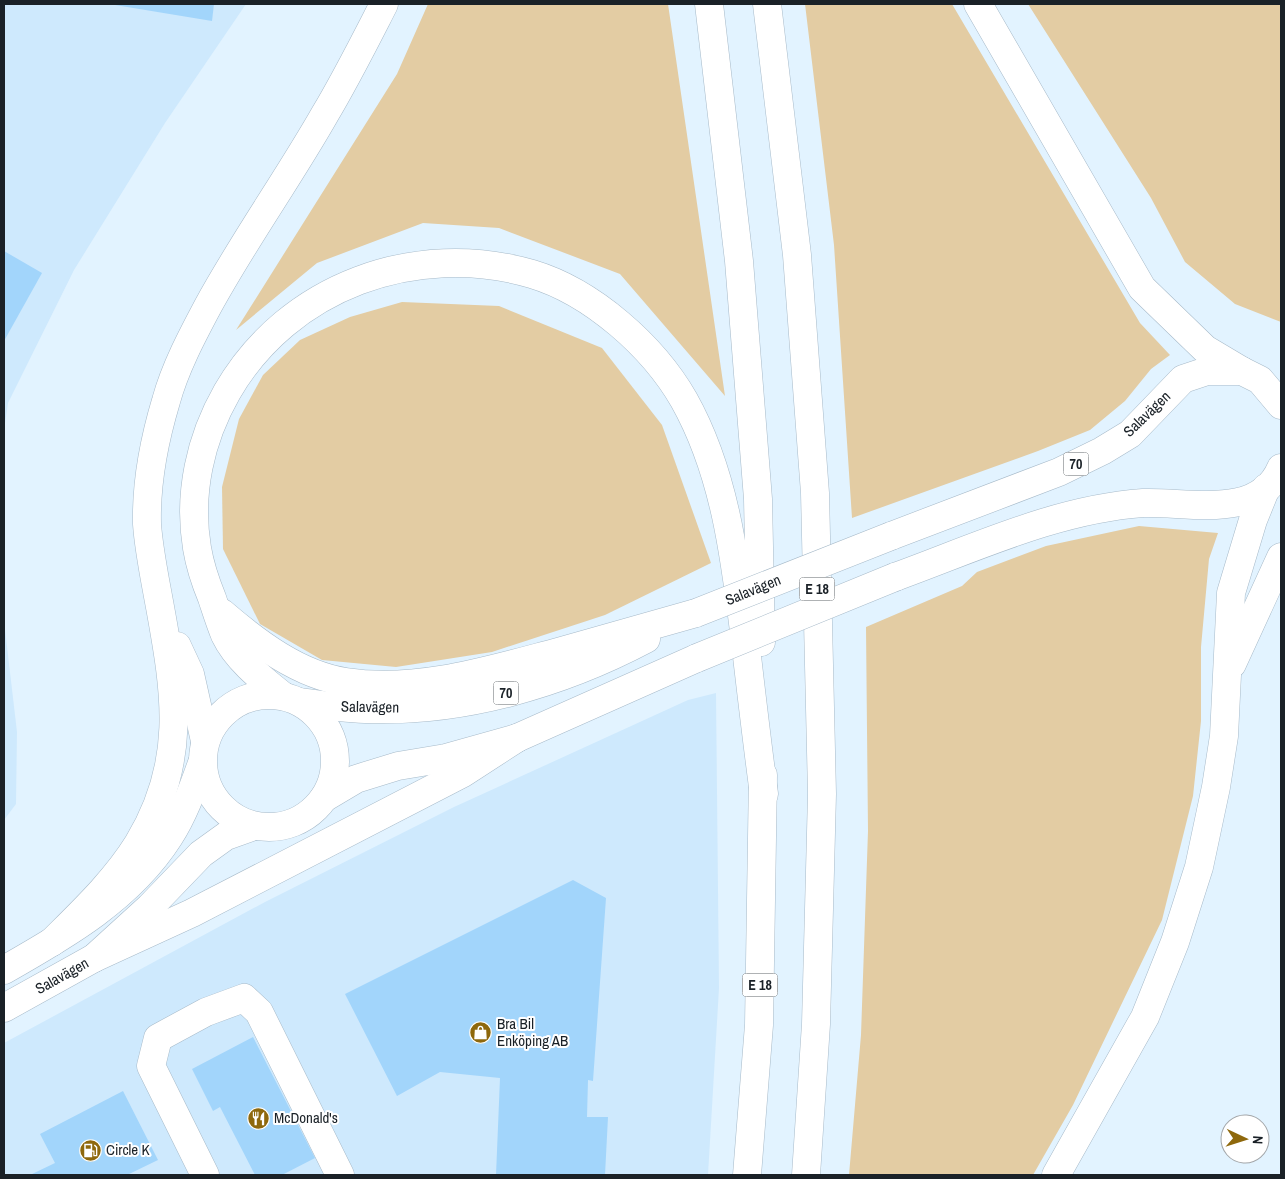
<svg xmlns="http://www.w3.org/2000/svg" width="1285" height="1179" font-family="'Archivo Narrow',sans-serif">
<rect width="100%" height="100%" fill="#e2f3ff"/>
<!-- built -->
<g fill="#cee9fd">
<polygon points="4,4 246,4 165,123 74,270 8,403 4,430"/>
<polygon points="4,621 17,732 16,804 4,820"/>
<polygon points="716,693 719,988 708,1175 4,1175 4,1043 265,902 454,807 688,700"/>
</g>
<!-- green -->
<g fill="#e3cca3">
<polygon points="428,4 668,4 725,396 620,274 499,228 423,223 317,263 236,330 397,74"/>
<polygon points="805,4 952,4 1140,323 1170,355 1151,369 1125,401 1090,430 1038,451 852,518 834,245"/>
<polygon points="1028,4 1281,4 1281,322 1235,304 1185,262 1151,198"/>
<polygon points="402,302 499,306 602,348 662,425 711,563 605,615 492,652 396,667 322,660 260,624 223,549 222,487 239,419 263,375 300,340 350,317"/>
<polygon points="1139,526 1218,533 1209,559 1201,647 1201,721 1193,796 1162,920 1073,1105 1033,1175 849,1175 861,1035 868,831 866,627 962,586 977,572 1046,546"/>
</g>
<!-- building -->
<g fill="#a2d5fb">
<polygon points="109,4 214,4 212,21"/>
<polygon points="4,251 42,273 4,341"/>
<polygon points="573,880 606,898 593,1081 588,1080 587,1117 608,1117 605,1175 496,1175 500,1078 440,1072 397,1096 345,994"/>
<polygon points="253,1037 315,1158 282,1175 255,1175 220,1107 213,1111 192,1069"/>
<polygon points="123,1091 158,1160 127,1175 30,1175 55,1163 40,1134"/>
</g>
<g fill="none" stroke-linecap="round" stroke-linejoin="round">
<defs>
<polyline id="minor" points="205,1175 151,1066 158,1038 206,1012 244,998 259,1012 340,1175"/>
<g id="major">
<path d="M4 970C66 935 130 898 169 837 184 814 193 788 202 763"/>
<polyline points="4,1008 94,958 150,907 201,854 226,836 254,826"/>
</g>
<g id="highway">
<polyline points="709,4 739,261 758,499 761,642"/>
<polyline points="767,4 797,255 815,493 822,794 816,1024 806,1175"/>
<polyline points="978,4 1142,288 1205,349 1242,371"/>
<polyline points="891,536 1059,472 1102,451 1130,434 1183,379 1207,371 1242,371 1260,380 1281,405"/>
<path d="M895 577C975 548 1057 509 1143 503 1187 501 1259 521 1281 468"/>
<path d="M222 613C257 643 299 675 346 682 416 693 490 670 558 652 604 639 650 626 696 613"/>
<polyline points="177,646 190,674 205,741"/>
<polyline points="1232,664 1281,557"/>
<circle cx="269" cy="761" r="66"/>
<path d="M283 696C262 679 237 660 225 635 220 623 216 610 212 598 205 581 200 566 197 548 188 494 200 439 227 392 288 286 416 240 532 274 592 292 653 346 684 400 725 473 735 558 745 639 751 691 757 743 764 794"/>
<path d="M300 702C322 705 343 708 365 709 461 713 561 684 646 639"/>
<polyline points="324,798 356,779 398,766 446,758 517,738 697,658"/>
<path d="M52 942C82 912 115 881 138 844 187 763 176 695 160 607 155 579 149 552 147 524 146 483 154 441 166 401 175 368 192 336 208 306 244 240 288 179 325 114 346 79 365 41 384 4"/>
<polyline points="94,958 192,913 463,773 517,738"/>
<polyline points="747,1175 759,1025 763,775"/>
<polyline points="1056,1175 1145,1017 1175,942 1199,867 1216,787 1224,736 1231,593 1253,520 1266,488"/>
</g>
</defs>
<!-- minor casing -->
<use href="#minor" stroke="#a7bac9" stroke-width="29"/>
<!-- major casing -->
<use href="#major" stroke="#a7bac9" stroke-width="29"/>
<!-- highway casing -->
<use href="#highway" stroke="#a7bac9" stroke-width="29"/>
<!-- minor -->
<use href="#minor" stroke="#fff" stroke-width="28"/>
<!-- major -->
<use href="#major" stroke="#fff" stroke-width="28"/>
<!-- highway -->
<use href="#highway" stroke="#fff" stroke-width="28"/>
<defs>
<g id="highway-bridge">
<polyline points="696,613 891,536"/>
<polyline points="697,658 895,577"/>
</g>
</defs>
<!-- highway-bridge casing -->
<use href="#highway-bridge" stroke="#a7bac9" stroke-width="29" stroke-linecap="butt"/>
<!-- highway-bridge -->
<use href="#highway-bridge" stroke="#fff" stroke-width="28"/>
</g>
<!-- icons -->
<defs>
<symbol id="shop-disc" viewBox="-11 -11 22 22"><circle r="9.5" fill="#8e680c" stroke="#fff"/><path d="M-5-2.5h2.3a2.7 3.5 0 0 1 5.4 0H5L5.5 6h-11ZM-1.5-2.5h3a1.5 2.3 0 0 0-3 0Z" fill="#fff"/></symbol>
<symbol id="restaurant-disc" viewBox="-11 -11 22 22"><circle r="9.5" fill="#8e680c" stroke="#fff"/><path d="M-5-6h1v4h1v-4h1v4h1v-4h1v5L-1.5 .5V6h-2V.5L-5-1ZM5-6V6H3V1.5H1.5Q1.5-4 5-6Z" fill="#fff"/></symbol>
<symbol id="fuel-disc" viewBox="-11 -11 22 22"><circle r="9.5" fill="#8e680c" stroke="#fff"/><path d="M-5.5-6h7V0h2V4h1.3V-2.5L3-4.5l.8-.8L6-3V5H2.5V1h-1V6h-7ZM-4.2-4.7v3.2H.2V-4.7Z" fill="#fff"/></symbol>
</defs>
<g fill-rule="evenodd">
<use href="#shop-disc" x="468" y="1020" width="25" height="25"/>
<use href="#restaurant-disc" x="246" y="1106" width="25" height="25"/>
<use href="#fuel-disc" x="78" y="1138" width="25" height="25"/>
</g>
<g text-anchor="middle" stroke-width="4" stroke-linejoin="round" paint-order="stroke">
<!-- shield labels -->
<g fill="#fff" stroke="#5f6468" stroke-width="1">
<rect x="1063.5" y="452.5" width="25" height="23" rx="4"/>
<rect x="799.5" y="577.5" width="35" height="23" rx="4"/>
<rect x="493.5" y="681.5" width="25" height="23" rx="4"/>
<rect x="742.5" y="973.5" width="35" height="23" rx="4"/>
</g>
<g font-size="14" font-weight="bold" fill="#1a2127">
<text x="1076" y="469">70</text>
<text x="817" y="594">E 18</text>
<text x="506" y="698">70</text>
<text x="760" y="990">E 18</text>
</g>
<!-- street labels -->
<g font-size="15" fill="#1a2127" stroke="#fff">
<text transform="translate(1147 414) rotate(-44)" y="5">Salavägen</text>
<text transform="translate(753 590) rotate(-22)" y="5">Salavägen</text>
<text transform="translate(370 707) rotate(1)" y="5">Salavägen</text>
<text transform="translate(62 976) rotate(-29)" y="5">Salavägen</text>
</g>
<!-- poi labels -->
<g font-size="15" fill="#1a2127" stroke="#fff" text-anchor="start">
<text x="497" y="1029">Bra Bil<tspan x="497" dy="17">Enköping AB</tspan></text>
<text x="274" y="1123">McDonald's</text>
<text x="106" y="1155">Circle K</text>
</g>
</g>
<!-- border -->
<rect width="1285" height="1179" fill="none" stroke="#1a2127" stroke-width="10"/>
<!-- north arrow -->
<g transform="translate(1245 1139) rotate(94)"><circle r="24" fill="#ffffff" stroke="#a3a6a9"/>
<path d="M0-4L9 19L0 12L-9 19Z" fill="#8e680c"/>
<text y="-8" font-size="14" font-weight="bold" text-anchor="middle" fill="#1a2127">N</text>
</g>
</svg>
